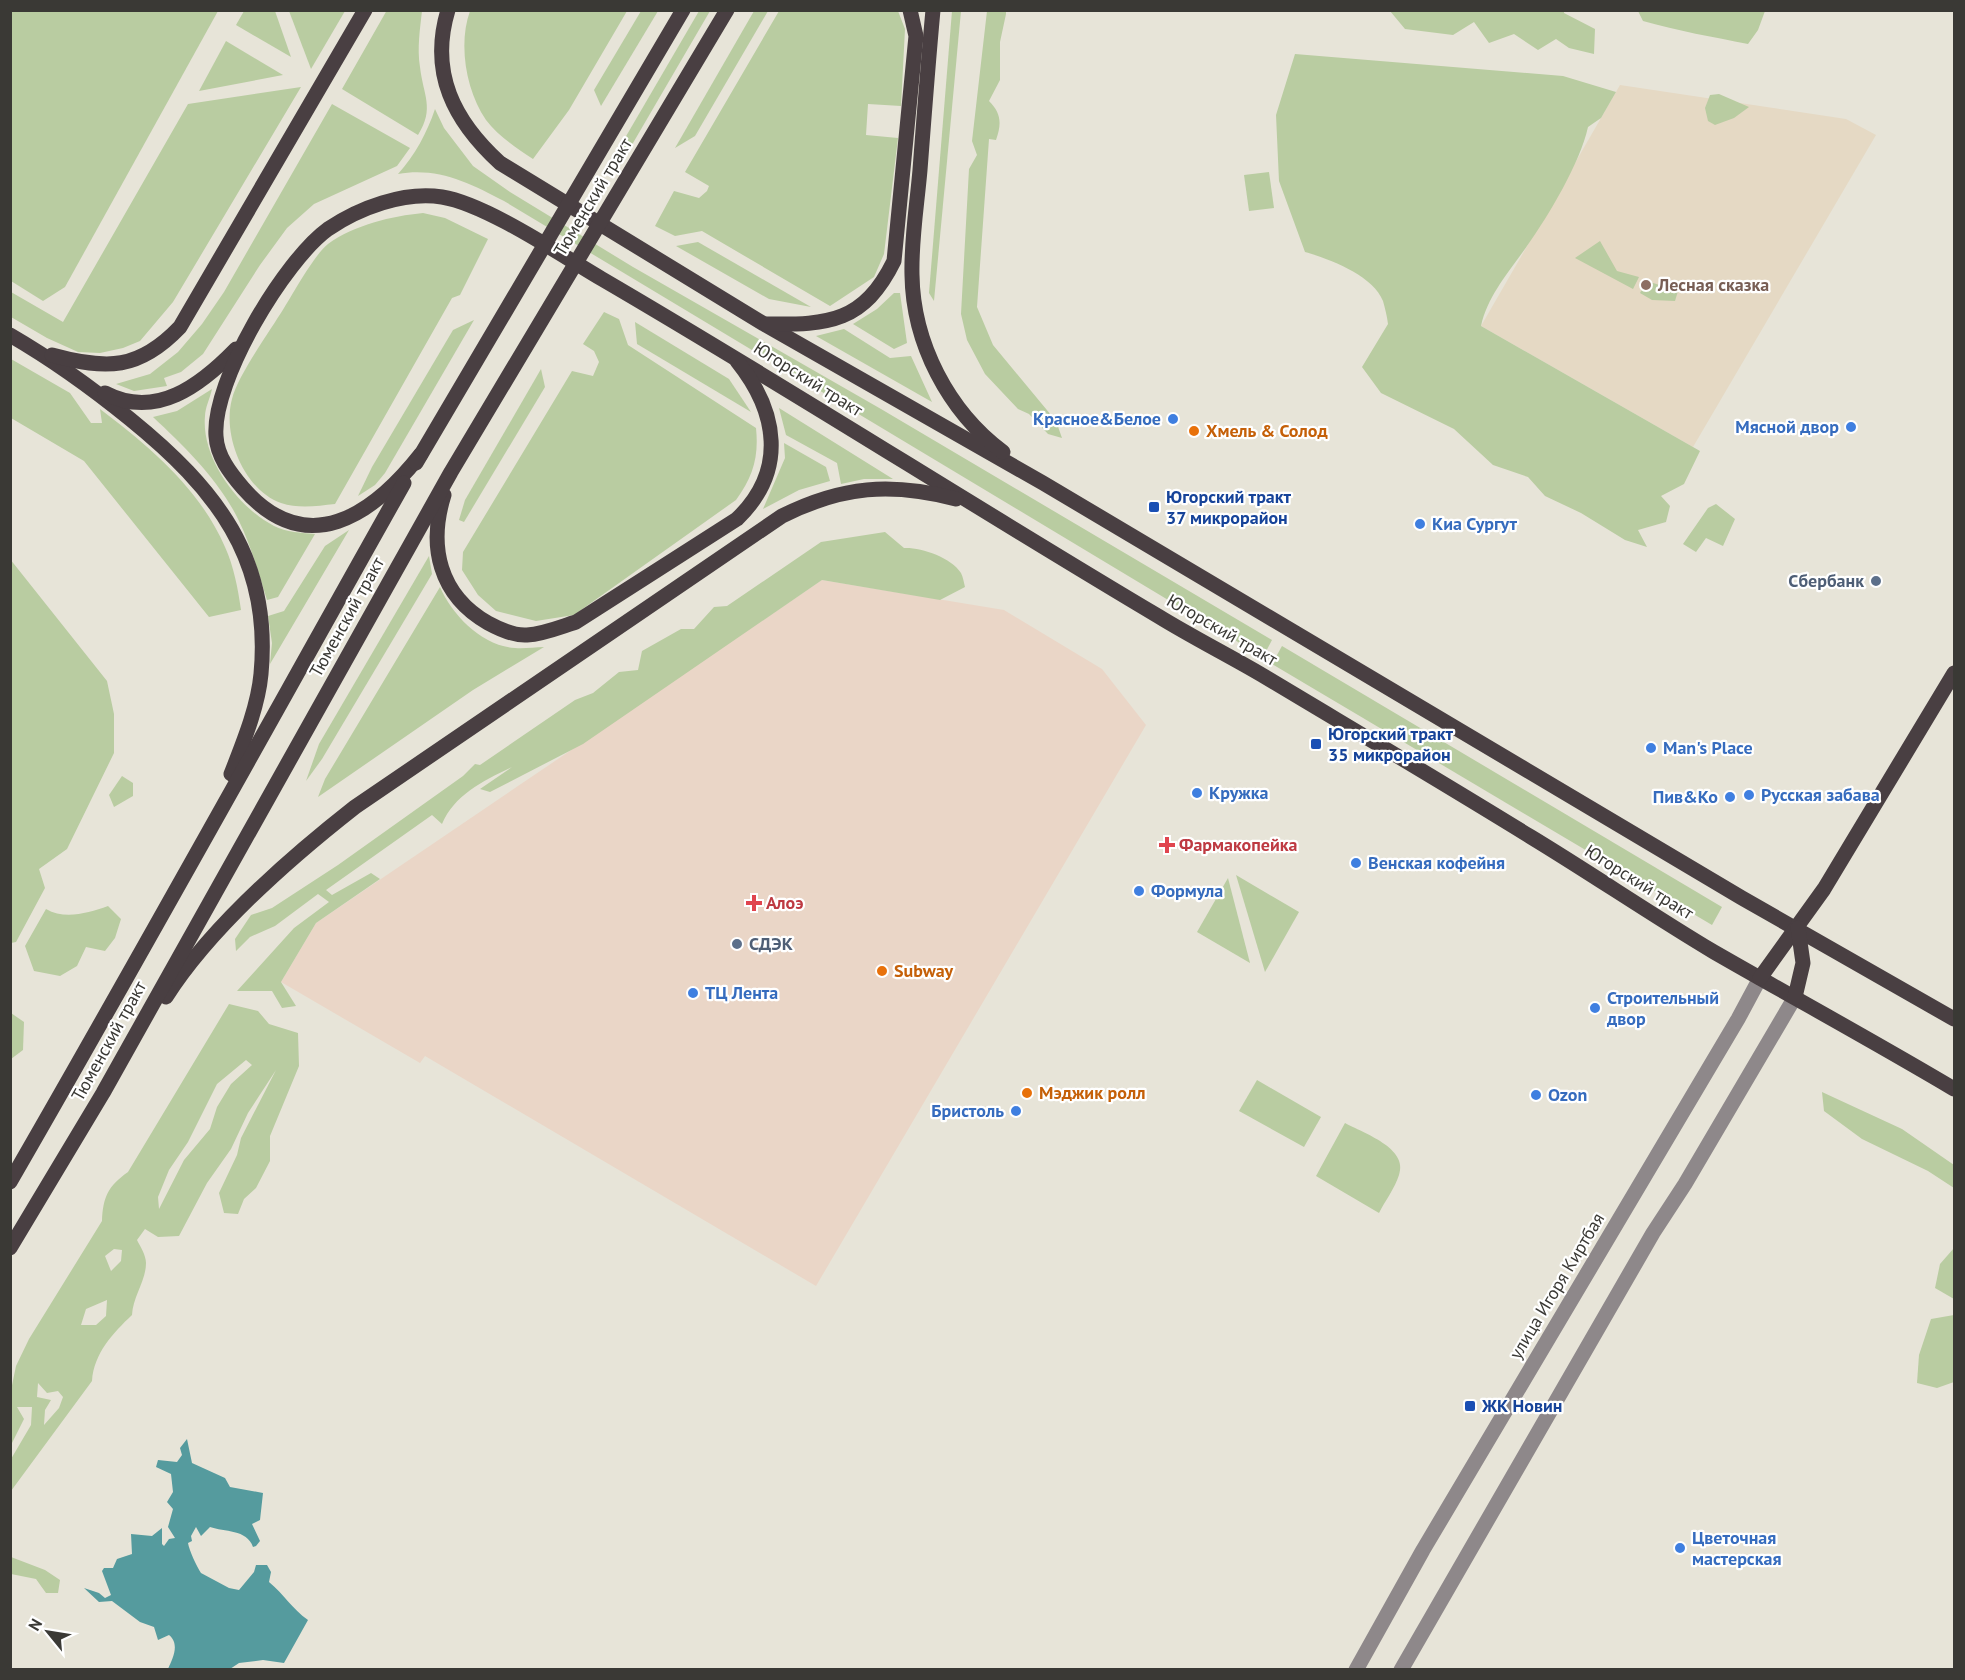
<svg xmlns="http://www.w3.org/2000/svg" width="1965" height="1680" font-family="'PT Sans',sans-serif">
<rect width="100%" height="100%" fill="#e7e4d8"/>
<!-- commercial -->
<polygon fill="#ead6c7" points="822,580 1004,610 1102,669 1146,725 816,1286 425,1056 420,1063 281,982 316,923"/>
<!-- education -->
<polygon fill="#e5d9c4" points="1620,85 1846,119 1876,135 1693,447 1481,326"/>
<!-- green -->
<g fill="#b9cca1" fill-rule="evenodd">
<path d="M387 10 422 11C420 29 417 48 420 67 423 95 435 108 418 135L342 89Z"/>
<polygon points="10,11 218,11 65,287 43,301 11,281"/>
<polygon points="244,11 275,11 291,57 236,25"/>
<polygon points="289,11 345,11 311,69"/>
<path d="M470 11H627L569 110 533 159C517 148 498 136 486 120 466 91 458 44 470 11Z"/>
<polygon points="641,11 658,11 601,106 594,90"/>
<polygon points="699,11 710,11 619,167 611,162"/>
<polygon points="754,11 768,11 695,136 675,148"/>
<polygon points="779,11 898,11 905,29 901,106 868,104 866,135 898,138 884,254 874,277 830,306 702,231 675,236 655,226 674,191 699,198 707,191 709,186 685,172"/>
<polygon points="952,11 961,11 934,301 929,293"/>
<path d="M987 11H1006V14L1000 42V80L989 101C1001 113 1002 123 996 140L989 139 977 307 993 345 1056 421 1062 438 1048 434 1029 414 1018 409 985 374 967 340 961 314 969 169 977 155 972 141Z"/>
<polygon points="1390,11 1564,11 1564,13 1595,29 1594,54 1569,48 1556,39 1538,50 1514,34 1489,43 1474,22 1453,35 1405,29"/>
<path d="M1638 11H1765L1758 30 1748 44C1713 37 1678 31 1643 21Z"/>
<polygon points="226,41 283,75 199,91"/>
<path d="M1295 54 1563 76 1616 92 1601 118 1588 127C1580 163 1549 215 1527 246 1509 272 1488 295 1481 326L1700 451 1684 484 1661 496 1670 506 1666 522 1638 530 1647 547 1625 540 1581 513 1545 496 1528 477 1493 465 1454 429 1381 393 1362 367 1388 324C1387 316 1385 308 1383 301 1373 275 1329 259 1305 252L1279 181 1276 115Z"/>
<polygon points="301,87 173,302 140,341 123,348 100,353 78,352 47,338 11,317 11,292 63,322 188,104"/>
<polygon points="1719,94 1749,107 1734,118 1715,125 1708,121 1705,108 1710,95"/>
<polygon points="332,104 410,148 397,166 314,204 287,228 260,265 203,354 181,372 164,378 167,386 134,391 116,384 150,374 178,352 202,324 224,292"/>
<path d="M435 109 444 128 473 166 510 192 633 267 881 409 1272 640 1263 657 504 201C469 183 438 167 398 174 415 155 427 133 435 109Z"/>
<polygon points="1269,172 1274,208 1249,211 1244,175"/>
<path d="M423 213 445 218 488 239 460 295 452 298 335 504C317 506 299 509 281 503 244 490 222 435 232 399 238 375 270 331 284 308 294 292 315 254 328 244 354 225 392 216 423 213Z"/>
<polygon points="1600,241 1617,271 1639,277 1633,289 1575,258"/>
<polygon points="698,242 811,307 769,299 676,246"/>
<polygon points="1647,281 1678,291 1675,301 1652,300 1640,293"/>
<polygon points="894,293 900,293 907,343 894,349 853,324 877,309"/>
<path d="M604 312 619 319 628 345 756 428C759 457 753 477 736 500L574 615 536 621 496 611 478 595 462 570 463 552 572 371 593 376 599 362 594 351 583 344Z"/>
<polygon points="474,320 385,473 375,485 358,496 372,467 453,330"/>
<polygon points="635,322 729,379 751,412 637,344"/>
<polygon points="844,329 890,358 911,356 932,402 816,336"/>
<path d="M11 359 70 393 91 423H102L100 409C149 446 200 489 225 547 234 567 238 589 241 610L209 617 84 461 11 418Z"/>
<polygon points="541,369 545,387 464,522 459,520 465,500"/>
<path d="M212 389C210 398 205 408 205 416 201 459 239 508 274 526 286 532 302 533 315 534L278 597 267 600C259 574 251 546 239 521 220 481 185 447 153 417L177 411Z"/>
<polygon points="779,408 893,479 864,479 841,484 837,463 786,435"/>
<polygon points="784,443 826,467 830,481 799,490 763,509 785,458"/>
<polygon points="1716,504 1735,519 1723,546 1706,538 1696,552 1683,544 1708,508"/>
<polygon points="349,530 270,664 272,643 268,616 284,611 325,546"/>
<path d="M885 532 904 548C920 547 951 557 961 573 963 577 964 583 965 587L940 600 822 580 583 744 490 792 480 789 512 767C484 780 454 795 442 824L432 815 326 890 332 895 371 873 380 879 316 923 281 982 296 1006 282 1008 272 991H237L294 928 329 902 318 894 275 926 250 937 236 951 235 939 251 915 272 908 338 865 463 776 475 764 480 765 575 700 593 693 619 672 638 670 642 651 681 629H694L714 607 727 606 821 542Z"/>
<polygon points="429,556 432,574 322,759 306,781 319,744"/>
<polygon points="10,559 107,681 114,714 114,753 67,849 39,869 45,888 16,942 11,943"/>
<path d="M440 587C452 615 482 646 515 648 524 649 534 647 544 647L473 690 318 797 325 779Z"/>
<polygon points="1282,646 1722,907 1712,925 1272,664"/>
<polygon points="122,776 133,783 133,796 114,807 109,795"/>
<polygon points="1236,875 1299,912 1265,972"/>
<polygon points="1228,878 1250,963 1197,932"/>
<path d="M108 906 121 919 115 938 105 951 86 947 77 966 60 976 34 971 25 946 46 909C65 920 88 913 108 906Z"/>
<path d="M229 1004 258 1011 269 1024 298 1033 299 1066 270 1136V1161L256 1188 244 1199 238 1214 224 1213 219 1193 237 1155 241 1138 276 1070 248 1113 231 1149 207 1183 179 1236 158 1237 145 1229 137 1240C140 1246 146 1255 146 1263 146 1281 133 1296 132 1315 113 1333 94 1353 92 1381L11 1491V1459L31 1425 32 1407H17L24 1419 11 1445V1390L16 1366 29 1339 102 1221C103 1197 108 1186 128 1172ZM246 1060 252 1065 231 1084 217 1107 210 1129 184 1160 159 1209 158 1197 169 1170 188 1142 217 1084ZM114 1249 122 1250 121 1261 111 1271 105 1256ZM107 1300 106 1316 96 1325H81L86 1309ZM38 1383 47 1393 58 1391 63 1397 59 1408 44 1425 45 1410 51 1400 37 1397Z"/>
<polygon points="11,1013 24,1022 23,1050 11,1059"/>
<polygon points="1257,1080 1321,1117 1304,1147 1239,1111"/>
<polygon points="1822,1092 1902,1129 1954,1165 1954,1188 1928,1171 1862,1139 1824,1111"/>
<path d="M1345 1123C1363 1133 1409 1148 1399 1175 1395 1188 1385 1201 1379 1213L1316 1176Z"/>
<polygon points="1954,1248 1954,1299 1935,1288 1940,1264"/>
<polygon points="1954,1315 1954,1382 1937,1388 1917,1383 1919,1355 1931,1319"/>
<polygon points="11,1557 45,1570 60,1580 58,1593 46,1593 36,1579 11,1574"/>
</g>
<!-- water -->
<path fill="#559b9e" d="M187 1439 192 1463 225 1478 230 1487 263 1493 260 1520 252 1524 260 1541 256 1546 253 1547C247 1529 224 1532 210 1527L201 1536 196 1527 191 1536 192 1541 188 1543C189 1550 197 1567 201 1573L229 1588 239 1590 254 1572 256 1565H267L271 1572 269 1582C284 1594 292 1609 308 1620L284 1663 263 1660 239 1663 230 1669H168C173 1658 180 1644 169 1635L158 1640 154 1627 140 1622 112 1601 99 1602 84 1588 99 1593 105 1598 111 1595 102 1571 104 1568H113L117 1559 132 1554 131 1534 152 1536 162 1528V1544L164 1546 169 1539 175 1538 168 1527 173 1509 167 1502 173 1492 171 1474 156 1467 158 1460 177 1462 182 1455 180 1448Z"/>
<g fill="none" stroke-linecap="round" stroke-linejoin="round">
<!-- minor -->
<g stroke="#8e888a" stroke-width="15">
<polyline points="1356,1670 1423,1550 1738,1019 1760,978"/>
<polyline points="1401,1670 1653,1233 1685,1184 1795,997"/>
</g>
<!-- major -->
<g stroke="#493f42" stroke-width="15">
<path d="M448 10C429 73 454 121 500 163L764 324 1043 483 1742 898 1954 1019"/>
<path d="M933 10C928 64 924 117 920 170 917 205 911 240 912 275 913 343 948 411 1003 452"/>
<path d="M767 324C829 325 864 322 894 261L916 36 910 10"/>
<path d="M10 335C53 360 92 388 130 419 215 488 272 558 261 674 258 707 243 743 231 774"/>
<path d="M52 355C107 370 139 370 180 327L365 10"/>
<path d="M105 393C156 420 201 385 236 349"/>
<path d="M421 454C373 515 307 561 243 488 230 473 217 456 216 436 212 381 284 261 328 229 359 208 404 191 442 197 486 204 561 255 602 279 789 388 971 505 1158 616 1192 637 1228 655 1262 675 1352 729 1442 782 1531 837 1592 874 1652 915 1714 952 1794 998 1875 1042 1954 1089"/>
<polyline points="416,463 683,10"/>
<path d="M444 495C428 546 439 595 488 623 499 629 514 636 527 635 544 634 560 627 576 622L737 519C787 471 778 412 737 361"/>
<polyline points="1760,978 1824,889 1954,673"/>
<path d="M166 997C210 928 290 858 355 807L782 516C842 486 891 482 956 499"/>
<polyline points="1795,997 1803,963 1798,928"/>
<path d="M10 1182C144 950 273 716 404 483"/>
<polyline points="10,1248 103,1093 451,472 727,10"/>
</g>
</g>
<!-- markers -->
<circle fill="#8d6e63" stroke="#fff" stroke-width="2" cx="1646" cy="285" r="6"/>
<g fill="#3f7fe0" stroke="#fff" stroke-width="2">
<circle cx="1173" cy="419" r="6"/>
<circle cx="1851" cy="427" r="6"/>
<circle cx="1420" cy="524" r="6"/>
<circle cx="1651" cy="748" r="6"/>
<circle cx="1197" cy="793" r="6"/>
<circle cx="1749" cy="795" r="6"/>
<circle cx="1730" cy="797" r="6"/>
<circle cx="1356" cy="863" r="6"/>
<circle cx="1139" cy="891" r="6"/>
<circle cx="693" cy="993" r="6"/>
<circle cx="1595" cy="1008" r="6"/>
<circle cx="1536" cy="1095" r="6"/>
<circle cx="1016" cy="1111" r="6"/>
<circle cx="1680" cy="1548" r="6"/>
</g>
<g fill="#e8710a" stroke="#fff" stroke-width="2">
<circle cx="1194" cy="431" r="6"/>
<circle cx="882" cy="971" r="6"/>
<circle cx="1027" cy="1093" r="6"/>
</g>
<g fill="#1a4fb4" stroke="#fff" stroke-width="2">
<rect x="1148" y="501" width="12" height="12" rx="3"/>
<rect x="1310" y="738" width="12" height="12" rx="3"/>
<rect x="1464" y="1400" width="12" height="12" rx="3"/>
</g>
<g fill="#5c6f8a" stroke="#fff" stroke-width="2">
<circle cx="1876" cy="581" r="6"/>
<circle cx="737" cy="944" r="6"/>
</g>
<g fill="#e0444e" stroke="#fff" stroke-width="2">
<path d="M1164 836h6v6h6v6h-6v6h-6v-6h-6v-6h6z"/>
<path d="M751 894h6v6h6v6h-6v6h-6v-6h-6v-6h6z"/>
</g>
<g text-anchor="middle" stroke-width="4.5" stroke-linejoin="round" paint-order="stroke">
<!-- street labels -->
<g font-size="18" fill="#3a3935" stroke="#fff">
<text transform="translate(593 197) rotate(-59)" y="6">Тюменский тракт</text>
<text transform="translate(808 379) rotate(32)" y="6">Югорский тракт</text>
<text transform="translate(347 617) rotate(-61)" y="6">Тюменский тракт</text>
<text transform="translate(1222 630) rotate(30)" y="6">Югорский тракт</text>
<text transform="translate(1639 882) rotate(32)" y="6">Югорский тракт</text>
<text transform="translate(109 1041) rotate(-61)" y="6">Тюменский тракт</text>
<text transform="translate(1557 1286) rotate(-59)" y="6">улица Игоря Киртбая</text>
</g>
<!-- education labels -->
<g font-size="18" font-weight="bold" fill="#785e54" stroke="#fff" text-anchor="start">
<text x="1658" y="291">Лесная сказка</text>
</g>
<!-- shop labels -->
<g font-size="18" font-weight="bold" fill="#366cbe" stroke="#fff" text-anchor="start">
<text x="1161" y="425" text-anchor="end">Красное&amp;Белое</text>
<text x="1839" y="433" text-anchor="end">Мясной двор</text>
<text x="1432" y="530">Киа Сургут</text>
<text x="1663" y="754">Man's Place</text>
<text x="1209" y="799">Кружка</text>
<text x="1761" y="801">Русская забава</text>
<text x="1718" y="803" text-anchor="end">Пив&amp;Ко</text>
<text x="1368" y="869">Венская кофейня</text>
<text x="1151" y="897">Формула</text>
<text x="705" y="999">ТЦ Лента</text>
<text x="1607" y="1004">Строительный<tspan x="1607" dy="21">двор</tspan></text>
<text x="1548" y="1101">Ozon</text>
<text x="1004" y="1117" text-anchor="end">Бристоль</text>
<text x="1692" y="1544">Цветочная<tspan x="1692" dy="21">мастерская</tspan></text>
</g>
<!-- food labels -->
<g font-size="18" font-weight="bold" fill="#c56008" stroke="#fff" text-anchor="start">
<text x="1206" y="437">Хмель &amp; Солод</text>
<text x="894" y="977">Subway</text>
<text x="1039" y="1099">Мэджик ролл</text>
</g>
<!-- transit labels -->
<g font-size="18" font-weight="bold" fill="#164399" stroke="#fff" text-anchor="start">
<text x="1166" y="503">Югорский тракт<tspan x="1166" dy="21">37 микрорайон</tspan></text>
<text x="1328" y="740">Югорский тракт<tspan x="1328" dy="21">35 микрорайон</tspan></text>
<text x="1482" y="1412">ЖК Новин</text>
</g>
<!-- service labels -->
<g font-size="18" font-weight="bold" fill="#4e5e75" stroke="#fff" text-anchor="end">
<text x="1864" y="587">Сбербанк</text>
<text x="749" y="950" text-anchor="start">СДЭК</text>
</g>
<!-- health labels -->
<g font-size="18" font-weight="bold" fill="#be3a42" stroke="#fff" text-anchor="start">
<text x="1179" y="851">Фармакопейка</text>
<text x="766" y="909">Алоэ</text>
</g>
</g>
<!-- border -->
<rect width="1965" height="1680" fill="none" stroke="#3a3935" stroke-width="24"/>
<!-- north arrow -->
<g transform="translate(48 1632) rotate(300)" stroke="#ffffff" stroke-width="4.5" paint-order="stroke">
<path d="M0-4.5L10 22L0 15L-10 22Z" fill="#3a3935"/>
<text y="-9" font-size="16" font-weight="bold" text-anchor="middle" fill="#3a3935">N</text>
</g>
</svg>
